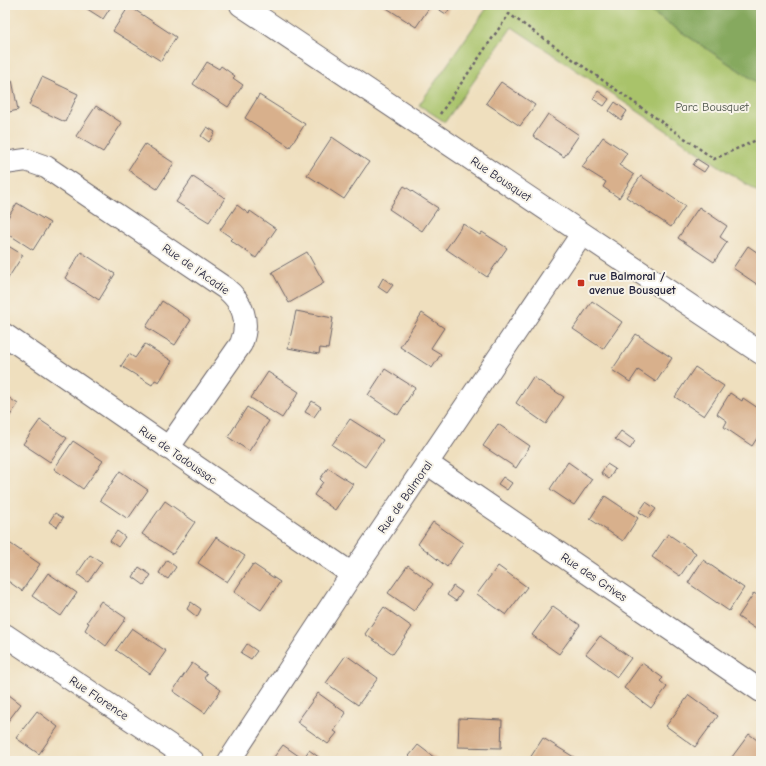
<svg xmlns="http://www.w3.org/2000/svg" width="766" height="766" font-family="'Comic Neue',sans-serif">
<rect width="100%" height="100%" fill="#f7f3e8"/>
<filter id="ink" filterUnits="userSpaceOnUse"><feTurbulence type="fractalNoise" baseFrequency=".025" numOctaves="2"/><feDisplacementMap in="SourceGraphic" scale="8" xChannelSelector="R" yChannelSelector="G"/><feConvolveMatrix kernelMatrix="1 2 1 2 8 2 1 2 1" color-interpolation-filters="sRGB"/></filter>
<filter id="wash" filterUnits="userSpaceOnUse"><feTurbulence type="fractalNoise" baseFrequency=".012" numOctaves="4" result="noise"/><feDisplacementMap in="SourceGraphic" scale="16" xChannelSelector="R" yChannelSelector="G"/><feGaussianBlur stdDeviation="0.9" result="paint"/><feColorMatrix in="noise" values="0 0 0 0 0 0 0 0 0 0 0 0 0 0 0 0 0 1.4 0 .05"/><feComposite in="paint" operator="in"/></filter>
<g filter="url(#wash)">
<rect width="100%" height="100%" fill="#efdfbe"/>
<!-- green -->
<polygon fill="#a9c36a" stroke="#667252" points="489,5 641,5 761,85 761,194 512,27 445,122 419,105"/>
<!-- forest -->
<polygon fill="#86a95e" stroke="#54664c" points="641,5 761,5 761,85"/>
<g id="blocks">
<!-- building -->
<g fill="#d8b08c">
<polygon points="81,5 112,5 103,19"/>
<polygon points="382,5 431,5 416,27"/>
<polygon points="432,5 452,5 446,14"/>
<polygon points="129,6 176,37 161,61 113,31"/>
<polygon points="207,62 219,69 221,66 235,76 233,78 243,85 228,107 193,84"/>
<polygon points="42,77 78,94 65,122 29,105"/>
<polygon points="12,80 18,110 5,113 5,81"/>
<polygon points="501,82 535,105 520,126 486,103"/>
<polygon points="598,91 609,99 604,106 593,99"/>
<polygon points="259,95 305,124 290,147 245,118"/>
<polygon points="615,102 627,111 621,120 609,111"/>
<polygon points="96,106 122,123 103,152 76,136"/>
<polygon points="548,114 579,135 564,157 533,136"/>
<polygon points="207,127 215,132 209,142 201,136"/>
<polygon points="332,137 369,162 344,199 307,175"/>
<polygon points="603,137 627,153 619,165 634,175 619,198 603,187 606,182 582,167"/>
<polygon points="145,144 174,163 157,189 128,170"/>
<polygon points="697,159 708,166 704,172 693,165"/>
<polygon points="641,176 685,206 671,227 626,197"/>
<polygon points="193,177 225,198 209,222 176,202"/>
<polygon points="404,186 438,208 422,231 389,209"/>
<polygon points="17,203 50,223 33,250 5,232 5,222"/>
<polygon points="237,205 249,214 250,211 276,229 256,258 230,240 232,238 220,230"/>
<polygon points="699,207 727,226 720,237 727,242 714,262 678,238"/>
<polygon points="463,224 480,235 482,232 507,248 487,277 446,249"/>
<polygon points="5,244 23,255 5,283"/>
<polygon points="748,246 761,255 761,287 733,268"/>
<polygon points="81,252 115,274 99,300 65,278"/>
<polygon points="307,252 324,283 289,303 272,272"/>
<polygon points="383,278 393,285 387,293 378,287"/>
<polygon points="162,301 191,320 175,345 146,327"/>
<polygon points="592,301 622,322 603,349 573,329"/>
<polygon points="296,311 333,318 328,349 320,348 319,354 288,348"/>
<polygon points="422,313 444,328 431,348 441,354 432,368 400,347"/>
<polygon points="636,334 672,358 656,382 638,370 630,382 612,370"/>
<polygon points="145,344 172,361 159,382 155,380 152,385 121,366 129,354 135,358"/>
<polygon points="695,367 724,386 704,416 675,397"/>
<polygon points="385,369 415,388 398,415 368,395"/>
<polygon points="268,372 299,392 282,418 251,398"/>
<polygon points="533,377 564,397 546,424 516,403"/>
<polygon points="730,393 742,401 743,398 761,410 761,432 752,446 724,427 727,421 717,414"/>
<polygon points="5,395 18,404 5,423"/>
<polygon points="312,401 321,407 314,417 305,412"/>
<polygon points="247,407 269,421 249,451 228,437"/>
<polygon points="350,419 383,440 365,467 332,445"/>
<polygon points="40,420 67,438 50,462 23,444"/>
<polygon points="498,424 530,446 516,468 483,446"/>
<polygon points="621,431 635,441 630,449 615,439"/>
<polygon points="73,441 103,461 83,489 54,469"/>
<polygon points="568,462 592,479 574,505 550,489"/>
<polygon points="607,464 615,469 609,479 601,473"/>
<polygon points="328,468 353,484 335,510 314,495 323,482 320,479"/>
<polygon points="120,471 148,490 128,519 100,500"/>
<polygon points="503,477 512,483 507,490 498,484"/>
<polygon points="605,496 638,518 623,541 590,519"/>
<polygon points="165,501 195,522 173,554 142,534"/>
<polygon points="646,502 656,509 649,518 639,512"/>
<polygon points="55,513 63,518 57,527 49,522"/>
<polygon points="433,522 463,543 447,567 418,544"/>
<polygon points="117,531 125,537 118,547 110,541"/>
<polygon points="668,534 696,553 680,576 652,557"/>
<polygon points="216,537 245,556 227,582 198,563"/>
<polygon points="8,542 40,564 22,591 5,579 5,546"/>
<polygon points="90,555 102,562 88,582 77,574"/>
<polygon points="167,560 176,567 168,579 159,573"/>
<polygon points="703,560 744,588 729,611 688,583"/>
<polygon points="253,564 280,582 261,610 234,592"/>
<polygon points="408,565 433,584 414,611 388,593"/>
<polygon points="498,566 527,587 506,615 477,594"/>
<polygon points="139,567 151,575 144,585 133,577"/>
<polygon points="48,573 77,593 61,616 32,596"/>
<polygon points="453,586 462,592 456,601 447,595"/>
<polygon points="754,593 761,598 761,628 759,631 738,617"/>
<polygon points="101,601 126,618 106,646 85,630 89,623 87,622"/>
<polygon points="191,602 201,609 197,617 187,609"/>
<polygon points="553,606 580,625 559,654 532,635"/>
<polygon points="384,607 412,627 393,654 365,634"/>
<polygon points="132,628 166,651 150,674 116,650"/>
<polygon points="600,636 631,658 617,677 586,654"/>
<polygon points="247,644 257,651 251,659 241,653"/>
<polygon points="346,655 378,678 358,705 326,683"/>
<polygon points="192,663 207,674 204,678 221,690 205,713 173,691"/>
<polygon points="642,663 663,678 660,681 667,687 651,708 624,688"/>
<polygon points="5,692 21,704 5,725"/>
<polygon points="318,693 346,713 334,731 337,733 328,744 297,722"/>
<polygon points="689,695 718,716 695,747 666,726"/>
<polygon points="37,711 58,727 39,754 16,738"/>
<polygon points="459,718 502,720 501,748 458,747"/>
<polygon points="749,734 761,743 761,761 729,761"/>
<polygon points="543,738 577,759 575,761 528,761"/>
<polygon points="283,745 303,759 309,750 324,761 271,761"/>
<polygon points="418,745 439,761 405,761"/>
</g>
</g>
</g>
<g filter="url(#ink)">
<use href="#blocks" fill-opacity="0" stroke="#6a6469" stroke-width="1"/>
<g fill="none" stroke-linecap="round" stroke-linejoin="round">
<defs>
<g id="minor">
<polyline points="241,5 761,353"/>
<path d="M5 163 26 160 46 167 225 288C243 302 250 322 241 344L168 448"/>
<polyline points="5,335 352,574"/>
<polyline points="428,464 761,691"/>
<polyline points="5,635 193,761"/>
<polyline points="229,761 352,574 582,234"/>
</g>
</defs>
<!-- minor casing -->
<use href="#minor" stroke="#6a6469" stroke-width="24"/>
<!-- path -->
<polyline stroke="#6a6469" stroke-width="2.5" stroke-dasharray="3 3" stroke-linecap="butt" points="440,114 509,14 714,159 761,138"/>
<!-- minor -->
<use href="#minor" stroke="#fff" stroke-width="22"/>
</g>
</g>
<!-- markers -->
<rect fill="#c8321e" stroke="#f7f3e8" stroke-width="1.5" x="577" y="279" width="8" height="8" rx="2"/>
<g text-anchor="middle" stroke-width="4" stroke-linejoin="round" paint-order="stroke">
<!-- park labels -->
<g font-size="12" fill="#4a5249" stroke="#f7f3e8">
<text x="712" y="111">Parc Bousquet</text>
</g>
<!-- street labels -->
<g font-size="12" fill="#22223b" stroke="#f7f3e8">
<text transform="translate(501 179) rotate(34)" y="4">Rue Bousquet</text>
<text transform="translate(196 269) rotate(35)" y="4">Rue de l'Acadie</text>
<text transform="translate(178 455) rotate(35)" y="4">Rue de Tadoussac</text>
<text transform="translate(405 497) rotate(-55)" y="4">Rue de Balmoral</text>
<text transform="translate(594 577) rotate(34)" y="4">Rue des Grives</text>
<text transform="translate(99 698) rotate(34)" y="4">Rue Florence</text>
</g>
<!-- poi labels -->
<g font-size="12" font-weight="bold" fill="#22223b" stroke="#f7f3e8" text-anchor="start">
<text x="589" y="280">rue Balmoral /<tspan x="589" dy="14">avenue Bousquet</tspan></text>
</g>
</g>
<!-- margin -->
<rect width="766" height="766" fill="none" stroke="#f7f3e8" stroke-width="20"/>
</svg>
